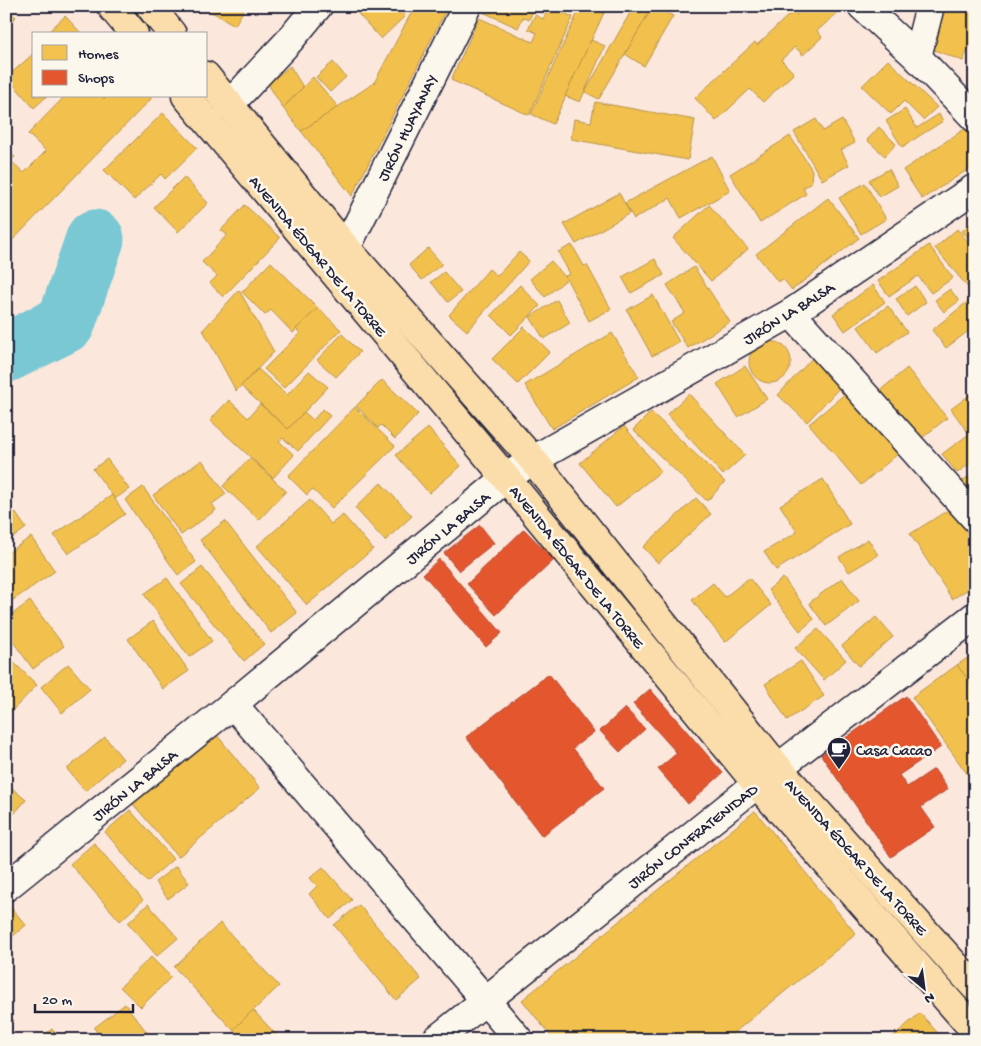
<svg xmlns="http://www.w3.org/2000/svg" width="981" height="1046" font-family="'Gochi Hand',sans-serif">
<rect width="100%" height="100%" fill="#fce7dc"/>
<filter id="ink" filterUnits="userSpaceOnUse"><feTurbulence type="fractalNoise" baseFrequency=".02" numOctaves="2"/><feDisplacementMap in="SourceGraphic" scale="10" xChannelSelector="R" yChannelSelector="G"/><feConvolveMatrix kernelMatrix="1 2 1 2 8 2 1 2 1" color-interpolation-filters="sRGB"/></filter>
<g filter="url(#ink)">
<!-- homes -->
<g fill="#f2c14e" stroke="#b49148">
<polygon points="201,6 246,6 235,25"/>
<polygon points="351,6 396,6 405,16 381,39"/>
<polygon points="415,6 448,6 352,196 301,131 374,83"/>
<polygon points="485,6 535,6 529,20 523,17 518,28 483,12"/>
<polygon points="581,6 607,6 553,124 531,114"/>
<polygon points="634,6 653,6 599,99 585,92"/>
<polygon points="653,6 673,16 644,66 625,54"/>
<polygon points="806,6 829,6 836,14 817,31 822,37 803,55 795,47 781,60 794,73 763,102 750,89 716,121 695,98 755,42 757,45 793,11 797,15"/>
<polygon points="946,6 963,6 975,11 975,32 963,61 929,48"/>
<polygon points="549,7 573,17 529,115 451,80 479,18 533,42 537,33 528,29 535,15 543,19"/>
<polygon points="6,8 16,17 6,26"/>
<polygon points="65,16 82,34 50,34 48,32"/>
<polygon points="591,40 605,46 580,102 565,96"/>
<polygon points="34,53 34,96 47,96 34,108 7,77"/>
<polygon points="888,60 937,107 923,120 904,101 891,114 862,86"/>
<polygon points="333,62 346,77 330,92 316,77"/>
<polygon points="290,66 303,87 283,108 268,84"/>
<polygon points="313,77 338,107 301,131 283,108"/>
<polygon points="65,96 102,96 104,99 107,96 150,96 152,98 6,247 6,149 15,157 11,161 24,173 46,151 28,134"/>
<polygon points="595,102 695,120 688,160 571,139 574,119 591,122"/>
<polygon points="905,109 917,128 939,114 943,121 902,147 886,121"/>
<polygon points="163,113 197,148 165,179 161,174 134,200 104,170"/>
<polygon points="816,119 823,131 842,120 855,143 841,150 849,165 822,180 794,132"/>
<polygon points="969,126 975,136 975,165 922,199 903,170"/>
<polygon points="879,127 896,144 885,156 867,140"/>
<polygon points="790,136 812,170 811,183 803,188 806,194 760,223 730,174"/>
<polygon points="712,156 730,191 681,218 670,198 634,219 625,203"/>
<polygon points="889,169 898,186 879,197 869,180"/>
<polygon points="184,177 208,203 178,232 154,207"/>
<polygon points="865,183 886,219 861,234 839,198"/>
<polygon points="619,193 630,213 576,244 564,224"/>
<polygon points="828,198 859,238 792,290 783,279 778,282 756,254"/>
<polygon points="245,205 280,238 223,297 210,283 217,276 202,262 227,235 221,230"/>
<polygon points="709,205 748,249 711,281 673,238"/>
<polygon points="975,220 975,245 962,231"/>
<polygon points="957,229 975,249 975,288 971,291 935,248"/>
<polygon points="572,245 584,266 587,265 611,309 589,321 565,276 570,274 558,252"/>
<polygon points="929,245 953,278 931,293 918,276 889,296 878,281"/>
<polygon points="428,248 442,264 422,280 409,265"/>
<polygon points="519,252 529,261 467,331 449,315 489,269 497,276"/>
<polygon points="655,259 664,275 631,293 622,277"/>
<polygon points="551,261 567,279 545,297 530,279"/>
<polygon points="271,262 318,308 293,333 271,310 265,315 242,292"/>
<polygon points="694,267 730,322 688,348 671,322 685,313 667,285"/>
<polygon points="444,272 461,292 448,302 431,282"/>
<polygon points="520,285 540,306 511,335 491,315"/>
<polygon points="873,285 885,302 845,331 833,314"/>
<polygon points="915,286 926,302 907,316 896,299"/>
<polygon points="950,289 959,301 944,312 935,300"/>
<polygon points="239,290 274,352 236,391 203,330"/>
<polygon points="653,295 679,342 652,356 627,310"/>
<polygon points="971,299 975,304 975,326 946,348 932,330"/>
<polygon points="557,300 570,323 544,339 530,317"/>
<polygon points="888,306 907,332 877,353 858,327"/>
<polygon points="318,308 341,330 284,388 264,369 300,333 296,329"/>
<polygon points="524,327 550,352 518,384 492,359"/>
<polygon points="612,333 639,377 552,429 525,385"/>
<polygon points="342,334 360,352 336,377 317,360"/>
<circle cx="770" cy="362" r="21"/>
<polygon points="815,355 845,382 807,422 778,395"/>
<polygon points="745,366 767,399 738,417 717,384"/>
<polygon points="907,368 947,418 917,442 877,393"/>
<polygon points="258,369 287,395 309,371 328,387 288,429 241,386"/>
<polygon points="382,380 418,414 395,439 381,425 378,428 356,406"/>
<polygon points="975,391 975,460 957,473 942,454 969,434 951,409"/>
<polygon points="847,392 899,453 861,485 809,424"/>
<polygon points="689,394 745,455 723,475 667,414"/>
<polygon points="229,400 248,418 260,404 288,429 304,412 313,420 323,409 330,416 298,451 283,438 279,441 294,455 273,478 210,420"/>
<polygon points="355,407 395,446 332,508 312,489 307,495 288,476"/>
<polygon points="651,412 725,482 707,501 633,430"/>
<polygon points="624,426 661,471 616,507 580,463"/>
<polygon points="428,428 461,466 429,493 396,455"/>
<polygon points="250,458 286,491 259,520 223,486"/>
<polygon points="107,459 129,489 115,499 93,469"/>
<polygon points="202,460 226,494 212,504 216,510 181,535 153,495"/>
<polygon points="975,473 975,505 960,482"/>
<polygon points="823,479 850,524 776,570 764,552 797,532 780,505"/>
<polygon points="381,483 412,516 385,541 355,508"/>
<polygon points="143,487 196,562 178,575 125,500"/>
<polygon points="112,495 125,514 68,554 54,535"/>
<polygon points="696,498 711,514 658,563 643,547"/>
<polygon points="310,500 331,524 343,515 373,549 307,605 257,546"/>
<polygon points="956,505 975,534 975,585 952,599 910,534"/>
<polygon points="15,512 26,528 6,543 6,519"/>
<polygon points="225,521 297,613 271,633 200,540"/>
<polygon points="31,537 55,571 6,605 6,554"/>
<polygon points="868,539 878,555 849,572 839,557"/>
<polygon points="202,567 264,644 244,661 181,584"/>
<polygon points="167,578 212,641 189,657 144,594"/>
<polygon points="749,578 771,605 725,642 692,600 713,583 725,597"/>
<polygon points="783,578 814,619 800,631 768,590"/>
<polygon points="842,578 859,601 826,626 809,603"/>
<polygon points="30,601 64,646 33,669 6,632 6,619"/>
<polygon points="876,617 893,637 859,666 842,646"/>
<polygon points="153,621 189,671 163,689 128,639"/>
<polygon points="818,629 846,660 824,680 795,648"/>
<polygon points="975,653 975,689 957,665"/>
<polygon points="6,655 37,685 6,717"/>
<polygon points="801,661 824,696 787,720 765,684"/>
<polygon points="68,664 90,689 62,713 41,687"/>
<polygon points="957,665 975,689 975,780 973,782 912,697"/>
<polygon points="216,734 260,788 178,857 133,804"/>
<polygon points="105,737 123,759 85,791 67,769"/>
<polygon points="6,783 26,800 7,822 6,822"/>
<polygon points="130,810 173,859 147,882 105,832"/>
<polygon points="755,811 856,934 725,1040 554,1040 522,1000"/>
<polygon points="94,843 143,900 120,921 70,864"/>
<polygon points="176,866 189,883 168,899 155,882"/>
<polygon points="323,867 352,900 330,919 309,894 317,886 310,878"/>
<polygon points="6,902 26,925 6,942"/>
<polygon points="148,904 178,938 157,956 128,923"/>
<polygon points="359,905 421,979 396,1000 334,925"/>
<polygon points="220,923 279,986 233,1030 174,967"/>
<polygon points="151,957 171,977 141,1007 120,987"/>
<polygon points="125,1004 153,1040 103,1040 94,1028"/>
<polygon points="253,1010 281,1040 242,1040 233,1030"/>
<polygon points="920,1013 944,1040 889,1040"/>
<polygon points="52,1029 60,1040 38,1040"/>
</g>
<!-- shops -->
<g fill="#e4572e" stroke="#aa4732">
<polygon points="480,525 494,543 459,571 444,553"/>
<polygon points="524,529 554,560 496,615 467,584"/>
<polygon points="439,559 502,633 486,647 423,574"/>
<polygon points="549,674 594,732 573,748 604,788 542,836 466,737"/>
<polygon points="650,689 723,773 688,804 658,769 677,753 633,704"/>
<polygon points="906,696 941,747 899,775 907,787 934,769 948,789 921,807 935,827 891,857 821,755"/>
<polygon points="625,708 645,729 620,752 600,731"/>
</g>
<g fill="none" stroke-linecap="round" stroke-linejoin="round">
<!-- river -->
<polyline stroke="#79c8d4" stroke-width="59" points="6,353 66,323 95,239"/>
<defs>
<g id="street">
<polyline points="862,6 917,57 975,118"/>
<polyline points="917,57 930,6"/>
<polyline points="229,105 289,41 318,6"/>
<polyline points="346,248 467,6"/>
<polyline points="791,313 975,518"/>
<polyline points="233,704 519,1040"/>
<polyline points="6,887 233,704 506,478 533,460 791,313 975,188"/>
<polyline points="436,1040 757,784 975,616"/>
</g>
<g id="highway">
<polyline points="111,6 134,34"/>
<polyline points="150,6 172,34"/>
<polyline points="206,76 346,248 533,460 778,768 975,987"/>
<polyline points="186,96 506,478 757,784 975,1031"/>
</g>
</defs>
<!-- street casing -->
<use href="#street" stroke="#22223b" stroke-width="31"/>
<!-- highway casing -->
<use href="#highway" stroke="#22223b" stroke-width="31"/>
<!-- street -->
<use href="#street" stroke="#fbf7ec" stroke-width="28"/>
<!-- highway -->
<use href="#highway" stroke="#fbddab" stroke-width="28"/>
</g>
</g>
<!-- icons -->
<defs>
<symbol id="cafe-pin" viewBox="-11 -11 22 30"><path d="M0 17L-7.5 6A9.5 9.5 0 1 1 7.5 6Z" fill="#22223b" stroke="#fbf7ec"/><path d="M-5.5-4.5H6V0H3Q3 3.5 0 3.5H-2.5Q-5.5 3.5-5.5 0ZM3-3.2v2h1.7v-2ZM-6 4.5H4V6H-6Z" fill="#fff"/></symbol>
</defs>
<g fill-rule="evenodd">
<use href="#cafe-pin" x="825" y="735" width="28" height="38"/>
</g>
<g text-anchor="middle" stroke-width="5" stroke-linejoin="round" paint-order="stroke">
<!-- street labels -->
<g font-size="16" fill="#22223b" stroke="#fbf7ec">
<text transform="translate(406 127) rotate(-64)" y="6">JIRÓN HUAYANAY</text>
<text transform="translate(319 255) rotate(50)" y="6">AVENIDA ÉDGAR DE LA TORRE</text>
<text transform="translate(788 312) rotate(-32)" y="6">JIRÓN LA BALSA</text>
<text transform="translate(447 527) rotate(-40)" y="6">JIRÓN LA BALSA</text>
<text transform="translate(578 566) rotate(51)" y="6">AVENIDA ÉDGAR DE LA TORRE</text>
<text transform="translate(134 784) rotate(-39)" y="6">JIRÓN LA BALSA</text>
<text transform="translate(692 835) rotate(-38)" y="6">JIRÓN CONFRATENIDAD</text>
<text transform="translate(857 856) rotate(48)" y="6">AVENIDA ÉDGAR DE LA TORRE</text>
</g>
<!-- poi labels -->
<g font-size="16" fill="#22223b" stroke="#fbf7ec" text-anchor="start">
<text x="856" y="755">Casa Cacao</text>
</g>
</g>
<!-- margin -->
<rect width="981" height="1046" fill="none" stroke="#fbf7ec" stroke-width="25"/>
<rect x="12" y="12" width="956" height="1021" fill="none" stroke="#22223b" stroke-width="2" filter="url(#ink)"/>
<!-- legend -->
<rect x="32" y="32" width="175" height="65" fill="#fbf7ec" stroke="#a4a2a5"/>
<rect x="42" y="45" width="25" height="15" fill="#f2c14e" stroke="#a4a2a5"/>
<text x="78" y="58" font-size="15" fill="#22223b">Homes</text>
<rect x="42" y="70" width="25" height="15" fill="#e4572e" stroke="#a4a2a5"/>
<text x="78" y="82" font-size="15" fill="#22223b">Shops</text>
<!-- north arrow -->
<g transform="translate(924 988) rotate(151)" stroke="#fbf7ec" stroke-width="4" paint-order="stroke">
<path d="M0-4L9 19L0 12L-9 19Z" fill="#22223b"/>
<text y="-8" font-size="14" font-weight="bold" text-anchor="middle" fill="#22223b">N</text>
</g>
<!-- scale -->
<path d="M35 1004v8h98v-8" fill="none" stroke="#22223b" stroke-width="2.5"/>
<text x="42" y="1004" font-size="15" fill="#22223b" stroke="#fbf7ec" stroke-width="4" paint-order="stroke">20 m</text>
</svg>
